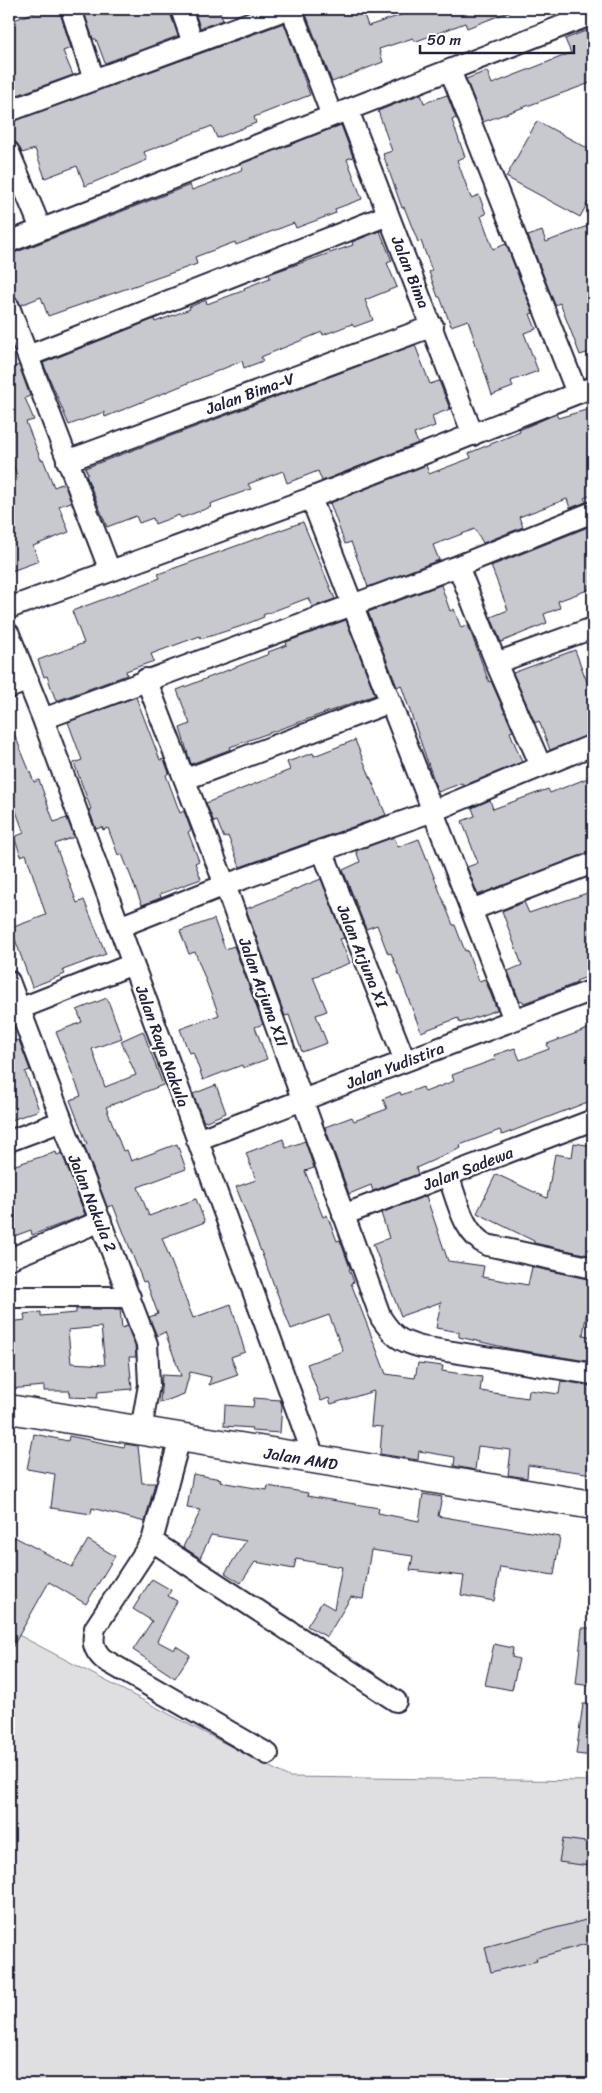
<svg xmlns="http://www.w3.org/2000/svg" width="602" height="2093" viewBox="0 0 602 2093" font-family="Sriracha,sans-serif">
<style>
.green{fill:#dfdfe2;stroke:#80808e}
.building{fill:#c8c8cf;stroke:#22223b;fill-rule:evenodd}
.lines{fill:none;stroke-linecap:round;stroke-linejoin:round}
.street-casing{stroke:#22223b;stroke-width:24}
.secondary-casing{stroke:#22223b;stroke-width:31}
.street{stroke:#fff;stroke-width:20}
.secondary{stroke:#fff;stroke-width:28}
.labels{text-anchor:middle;stroke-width:4.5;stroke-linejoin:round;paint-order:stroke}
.street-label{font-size:16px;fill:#22223b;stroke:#fff}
</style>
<rect width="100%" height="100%" fill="#fff"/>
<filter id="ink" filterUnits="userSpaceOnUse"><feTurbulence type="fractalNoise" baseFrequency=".02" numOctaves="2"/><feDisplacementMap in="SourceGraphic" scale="10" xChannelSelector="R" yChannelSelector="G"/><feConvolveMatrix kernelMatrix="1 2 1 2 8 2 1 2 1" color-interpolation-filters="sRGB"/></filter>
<g filter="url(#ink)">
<!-- green -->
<path class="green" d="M9 1630 289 1777 593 1781V2084H9Z"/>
<!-- building -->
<path class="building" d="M43 9H59L71 48 63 51 73 75 9 98V22Z
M83 9H169L178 36 105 63 96 39H93Z
M194 9H219L223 20 200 28Z
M304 9H362L368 26 404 14 402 9 514 10 467 28 465 23 414 42 413 38 379 49 383 62 332 82Z
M284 23 310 95 254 117 256 123 217 138 212 126 144 152 147 160 85 186 77 166 45 178 35 149 22 153 17 143 9 140V123Z
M593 28V82L483 122 466 79 487 71 492 84 571 53 565 39Z
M421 94 424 103 447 95 456 118 452 120 465 157 457 160 471 198 479 195 486 214 481 216 493 249 506 244 533 313 530 314 536 329 524 333 538 371 511 381 513 387 492 395 468 320 451 326 440 297H438L429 272 432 271 421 241 418 242 404 207 402 208 383 154 392 151 378 111Z
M537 121 593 151V193L580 217 506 177Z
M341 125 353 157 347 159 362 199 335 209 336 213 296 228 294 223 236 245 235 242 195 257 197 264 48 316 41 297 21 305 16 298 9 295V255L190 185 192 190 224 178 243 169 241 164Z
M590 225 593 234V351L580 355 560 303 555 305 528 236 542 231 546 242Z
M380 231 392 261 387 263 397 287 365 300 373 320 354 327 352 324 323 335 322 332 261 357 263 361 244 368 242 361 105 417 104 412 69 425 43 363 154 319 155 322 190 309 189 307 206 300 207 304 245 290 244 288 270 278 269 274 353 245 352 242Z
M415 345 430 384 439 381 450 409 432 416 435 426 414 434 418 443 322 481 318 471 287 483 283 471 248 484 251 489 210 504 211 507 181 518 179 515 155 524 153 518 139 523 136 516 107 527 86 475 88 474 85 468Z
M9 358 14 367 19 365 30 396 25 398 34 420 26 422 41 460 43 459 54 487 64 483 71 502 59 506 69 532 33 546 39 561 9 572V481L18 478 9 454Z
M593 408V494L584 498 586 502 570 508 567 499 519 517 523 527 483 543 475 529 433 545 439 560 368 587 351 542 345 544 330 503 426 465 429 474 471 458 469 453 520 432 519 430 556 414 558 418Z
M303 522 335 599 312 607 308 598 263 615 264 617 239 627 201 639 200 636 151 654 154 661 126 671 127 675 56 701 47 676 44 677 38 660 84 643 72 611 160 578 158 574Z
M593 525V588L558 601 560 608 544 614 547 623 501 642 491 617 508 610 491 566Z
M441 585 450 611 454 609 461 628 468 625 489 682 491 681 513 731 510 732 522 762 463 786 462 783 438 792 401 685 397 687 368 612Z
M346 620 375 695 230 747 231 749 191 764 180 728 190 724 177 690 269 654 268 652 287 645 286 642Z
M575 650 593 698V733L550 750 539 721 535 723 513 673Z
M136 697 160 760 164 759 169 773 166 775 180 813 184 811 191 830 188 832 199 861 195 863 201 879 160 894 161 898 142 905 122 854 118 855 108 828 103 830 102 827 96 829 89 810 91 809 74 763 82 760 68 722Z
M9 721 34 782 39 780 54 822 67 818 74 837 55 844 77 903 84 900 106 954 63 970 65 974 32 987 11 928 46 915 26 854 21 856 14 837 24 833 9 792Z
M355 740 386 815 240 867 228 836 224 838 217 821 214 822 206 803 290 770 287 762 313 753 314 756Z
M593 776V851L478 895 467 867 478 863 462 821 475 816 472 808 490 800 493 809 548 789 550 793Z
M394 837 398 847 419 839 453 925H455L465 951 467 950 479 981 485 979 497 1010 460 1023 458 1018 421 1032 391 953 388 954 377 925 366 929 343 870 360 862 356 851Z
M321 879 344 938 340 939 350 963 313 977 327 1011 316 1015 327 1043 302 1052 289 1015 285 1016 246 909Z
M593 891V975L576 981 577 983 524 1003 523 1001 520 1002 508 971 522 965 502 911 524 902 529 913Z
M214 919 225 949 234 946 263 1024 255 1027 267 1059 243 1068 242 1065 203 1080 193 1052 189 1053 180 1029 219 1015 195 952 189 954 180 931Z
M107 998 122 1038 92 1049 105 1087 136 1075 121 1041 143 1031 163 1085 106 1107 123 1151 127 1150 131 1161 177 1144 186 1169 138 1187 149 1216 196 1199 205 1222 162 1238 193 1318 231 1304 245 1352 231 1357 238 1375 209 1385 211 1377 190 1372 184 1394 160 1403 162 1375 181 1376 165 1332 157 1336 149 1317 158 1314 146 1281 143 1282 113 1205 107 1207 84 1145 87 1144 70 1100 81 1096 56 1032 82 1022 77 1010Z
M593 1027V1100L502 1135 500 1130 460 1145 461 1148 416 1168 418 1174 373 1191 371 1185 349 1194 325 1127 352 1117 354 1121 387 1109 383 1099 400 1092 401 1095 423 1087 425 1092 454 1081 452 1075 496 1059 494 1055 515 1048 520 1060 549 1049 547 1044Z
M9 1034 13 1041 19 1040 30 1070 25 1072 39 1110 9 1121Z
M216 1085 226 1113 204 1122 193 1094Z
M283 1139 286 1148 305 1141 314 1168 305 1171 323 1217 327 1215 337 1241 340 1240 350 1268 349 1269 354 1282 351 1283 386 1374 415 1378 418 1363 443 1366 442 1371 482 1377 480 1391 528 1398 529 1390 559 1394 561 1381 593 1386V1474L528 1465 527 1478 508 1475 511 1450 478 1446 475 1470 454 1466 455 1457 419 1451 418 1460 380 1454 382 1427 371 1426 374 1391 331 1404 329 1398 321 1401 307 1364 343 1351 329 1315 291 1329 236 1187 256 1180 246 1153Z
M574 1143 593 1146V1196L588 1230 593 1231V1256L534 1243V1241L477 1213 496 1174 547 1198 555 1154 572 1157Z
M56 1152 57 1155 62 1153 85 1215 32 1235 31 1230 9 1238V1167Z
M426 1196 448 1261 484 1266 482 1277 528 1285 532 1267 592 1280 583 1335 593 1337V1362L512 1349 459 1337V1332L436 1328 441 1302 401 1316 373 1244 389 1238 381 1213Z
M76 1309H120L122 1328 127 1326 135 1346 136 1357H129L132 1389 98 1392 97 1398 69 1397 70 1391H44V1386L9 1389V1322L25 1320 24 1314 41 1312V1316L76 1313ZM101 1327 105 1365 71 1363 68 1330Z
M254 1398 280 1400 282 1405 280 1433 251 1431 252 1428 224 1426 225 1405 253 1407Z
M34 1434 68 1441 69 1436 124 1447 125 1444 138 1446 142 1483H155L145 1522 92 1508 91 1514 51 1508 55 1474 27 1469Z
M193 1474 221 1479 220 1482 267 1490 268 1486 308 1493 307 1496 379 1508 378 1513 419 1521 423 1494 442 1497 438 1516 560 1537 554 1575 500 1567 494 1601 461 1595 464 1576 410 1570 413 1556 371 1550 363 1599 351 1597 327 1637 307 1626 322 1602 334 1609 342 1567 296 1559 294 1569 255 1562 241 1583 225 1573 246 1541 211 1535 200 1558 183 1547 201 1510 187 1508Z
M9 1534 72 1567 88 1540 115 1556 86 1604 49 1582 9 1653Z
M152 1579 171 1590 168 1596 177 1601 157 1641 174 1650 176 1646 190 1655 175 1678 133 1650 152 1621 133 1609Z
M582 1628H593V1686L576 1684Z
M494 1644 513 1648 512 1657 519 1659 512 1690 485 1685Z
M583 1704H593V1756L576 1754Z
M563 1839 593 1843 590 1866 559 1862Z
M593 1918V1942L536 1958 537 1961 491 1972 485 1947Z"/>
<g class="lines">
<!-- street casing -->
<g class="street-casing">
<path id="street" d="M71 9 94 80
M181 9 193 43
M291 9 332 116
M450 70 577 393
M348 110 473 435
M9 111 287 9
M9 152 41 229
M9 242 593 14
M9 307 110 571
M28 356 388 215
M67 461 433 326
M311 498 514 1020
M458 566 496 663 541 766
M9 608 311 498 593 387
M9 634 43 719 315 1460
M496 663 593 628
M146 679 225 885 381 1318C394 1337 399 1341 421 1347L593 1374
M9 688 28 680
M43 719 458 566 593 512
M186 779 391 702
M322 850 405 1061
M471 910 593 863
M119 927 225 885 433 811 593 745
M9 981 147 1344 149 1385 141 1430
M9 1013 133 964
M197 1140 593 990
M9 1141 60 1122
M448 1175C457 1199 463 1234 487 1245L593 1268
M343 1215 593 1120
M9 1259 101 1221
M9 1297H130
M180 1438 152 1541 95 1628C92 1642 93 1649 103 1659L268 1754
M152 1541 396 1701"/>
</g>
<!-- secondary casing -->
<g class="secondary-casing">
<path id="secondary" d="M9 1409 593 1505"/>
</g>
<!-- street -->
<use href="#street" class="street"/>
<!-- secondary -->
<use href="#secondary" class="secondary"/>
</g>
</g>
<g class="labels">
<!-- street labels -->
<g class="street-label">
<text transform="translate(411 272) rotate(68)" y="6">Jalan Bima</text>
<text transform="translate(250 393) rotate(-20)" y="6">Jalan Bima-V</text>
<text transform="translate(363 956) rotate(68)" y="6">Jalan Arjuna XI</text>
<text transform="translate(264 992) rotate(70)" y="6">Jalan Arjuna XII</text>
<text transform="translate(163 1046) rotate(70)" y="6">Jalan Raya Nakula</text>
<text transform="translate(395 1065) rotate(-21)" y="6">Jalan Yudistira</text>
<text transform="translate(468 1168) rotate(-21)" y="6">Jalan Sadewa</text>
<text transform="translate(93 1203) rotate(68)" y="6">Jalan Nakula 2</text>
<text transform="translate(301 1458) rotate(9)" y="6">Jalan AMD</text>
</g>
</g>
<!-- margin -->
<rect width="602" height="2093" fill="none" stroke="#fff" stroke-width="30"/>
<rect x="15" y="15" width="572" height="2063" fill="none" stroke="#22223b" stroke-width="2" filter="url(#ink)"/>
<!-- scale -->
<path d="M420 45v8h154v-8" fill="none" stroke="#22223b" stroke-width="2.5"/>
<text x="427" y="45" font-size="15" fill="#22223b" stroke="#ffffff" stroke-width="4" paint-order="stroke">50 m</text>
</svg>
